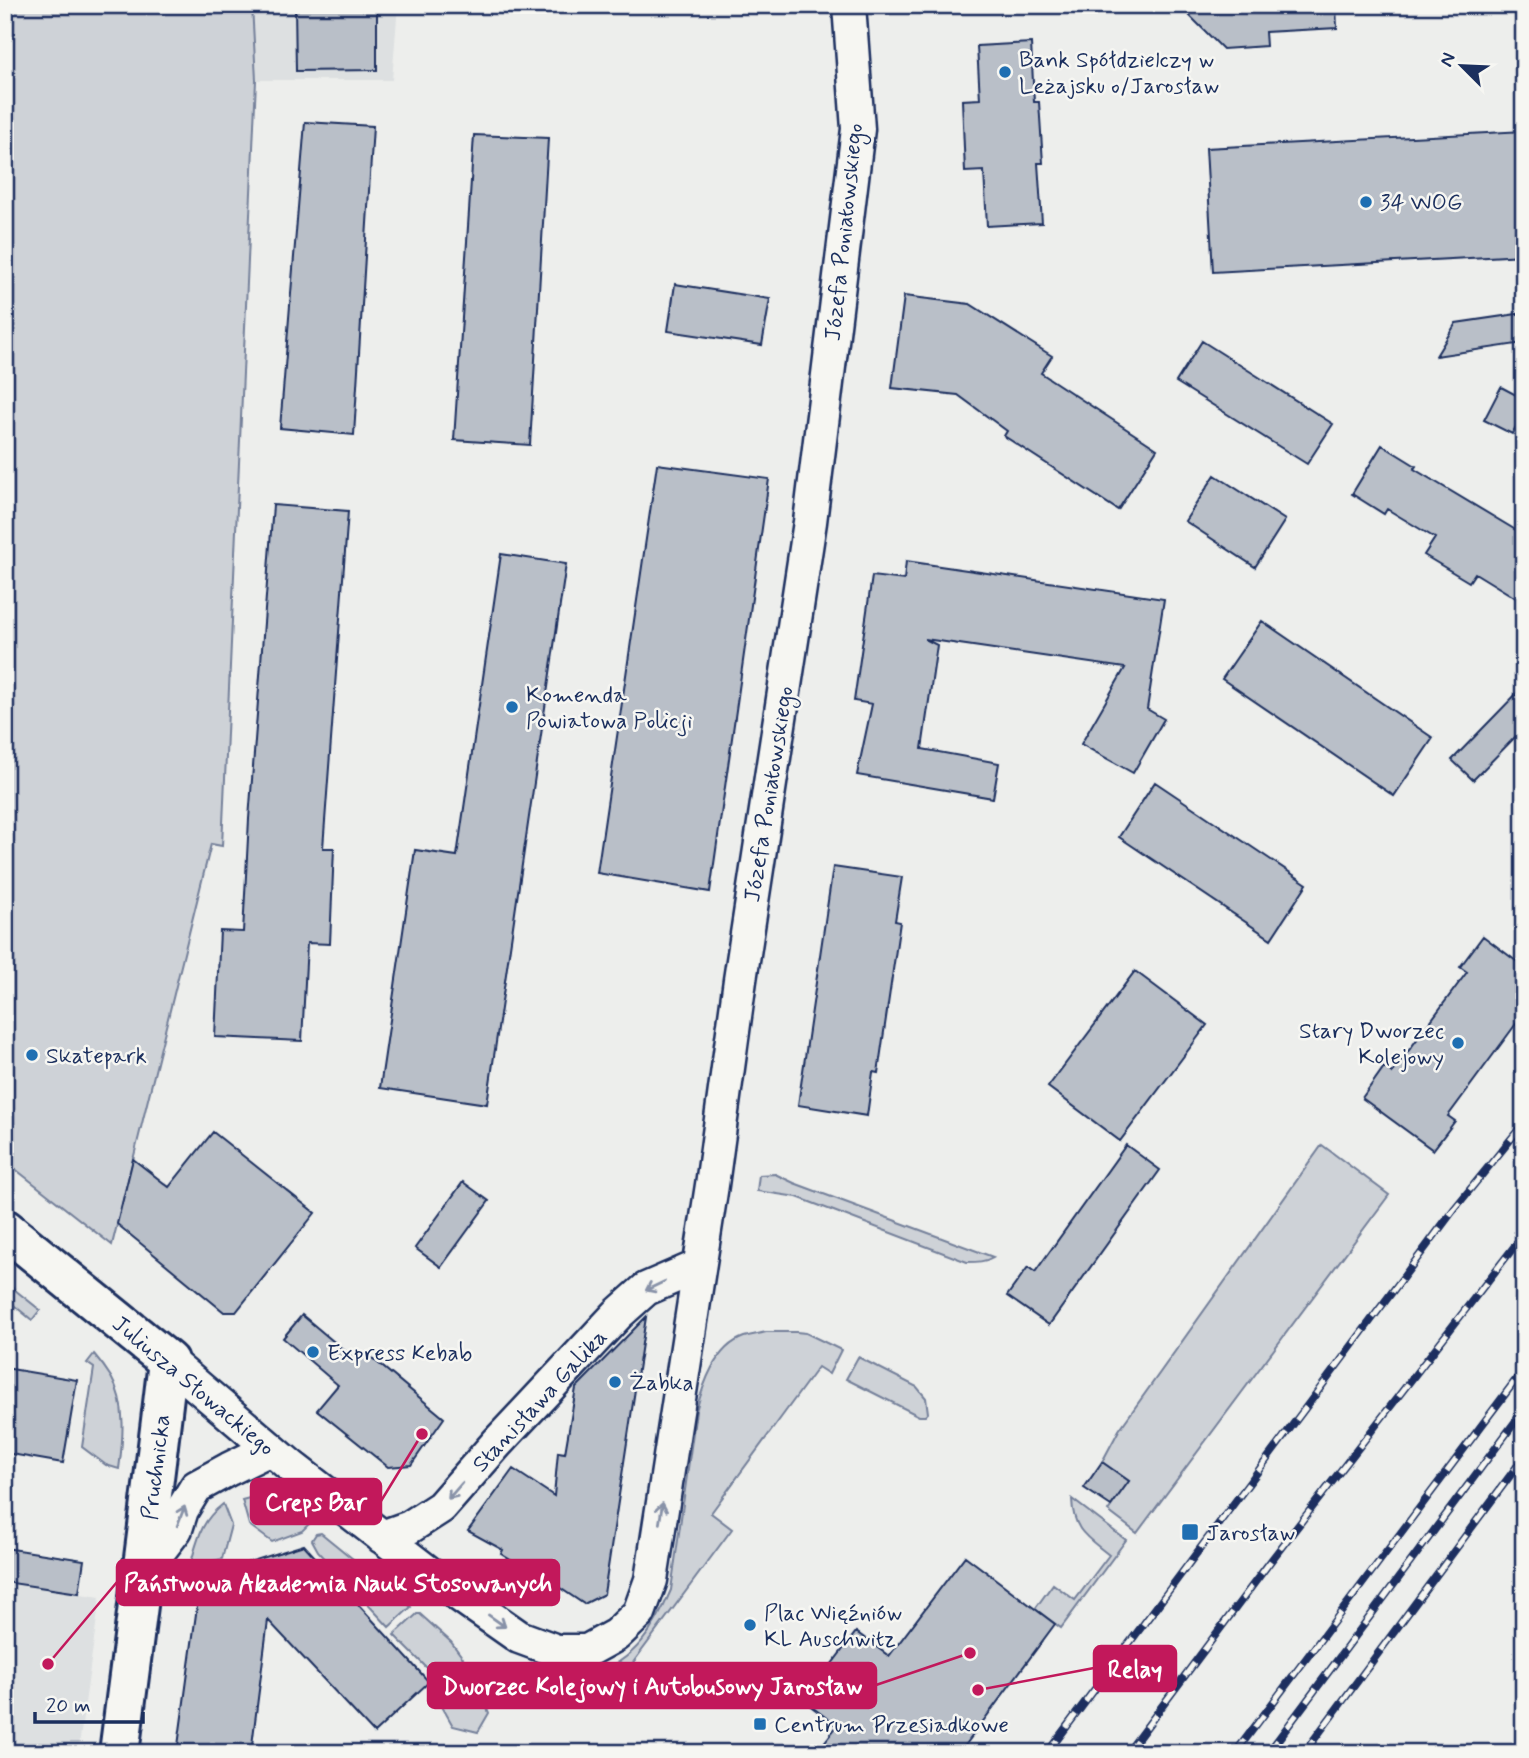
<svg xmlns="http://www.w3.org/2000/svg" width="1529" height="1758" viewBox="0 0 1529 1758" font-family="Mynerve,sans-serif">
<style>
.built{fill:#dde0e1}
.green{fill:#ced2d7;stroke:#74809a;stroke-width:2}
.building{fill:#b9bfc8;stroke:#1b2f5e;stroke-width:2}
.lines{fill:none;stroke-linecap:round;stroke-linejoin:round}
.street-casing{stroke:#1b2f5e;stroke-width:37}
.secondary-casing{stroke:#1b2f5e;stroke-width:44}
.street{stroke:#f6f6f2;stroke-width:32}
.secondary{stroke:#f6f6f2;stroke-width:38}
.rail-casing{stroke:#1b2f5e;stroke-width:8}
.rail{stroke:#f6f6f2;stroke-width:5;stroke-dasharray:16;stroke-linecap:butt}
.oneway{stroke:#8892a8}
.poi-dot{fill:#1f6fb2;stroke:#f6f6f2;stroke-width:2.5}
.labels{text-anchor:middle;stroke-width:5;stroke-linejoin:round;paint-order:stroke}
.poi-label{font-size:23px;fill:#1b2f5e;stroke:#f6f6f2;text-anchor:start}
.street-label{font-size:23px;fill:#1b2f5e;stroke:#f6f6f2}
.leader{fill:none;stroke:#c2185b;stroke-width:2.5}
.callout-dot{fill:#c2185b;stroke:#f6f6f2;stroke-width:2.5}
.callout{fill:#c2185b;stroke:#c2185b;stroke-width:2.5}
.callout-label{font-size:24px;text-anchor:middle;font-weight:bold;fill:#fff}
</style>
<rect width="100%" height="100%" fill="#edeeec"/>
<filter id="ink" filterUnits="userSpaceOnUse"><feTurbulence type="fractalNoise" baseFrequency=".0143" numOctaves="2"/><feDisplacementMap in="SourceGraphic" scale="14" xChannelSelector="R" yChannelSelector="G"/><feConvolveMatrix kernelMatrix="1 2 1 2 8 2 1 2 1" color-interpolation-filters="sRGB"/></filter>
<g filter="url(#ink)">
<!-- built -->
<path class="built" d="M252 5H398L392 80H256Z
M5 1582 100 1597 78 1753H5Z"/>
<!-- green -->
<path class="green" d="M5 5H252L256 80 222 846 211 844 112 1245 5 1161Z
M1322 1145 1389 1195 1137 1533 1108 1511 1129 1481 1102 1462 1119 1430Z
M775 1174 794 1183 993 1257C985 1262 977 1262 967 1262L797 1197 757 1191 759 1175Z
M5 1282 40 1310 32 1320 5 1298Z
M766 1332H796L806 1333 841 1350 829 1374 818 1367 711 1513 732 1529 600 1707 560 1679C571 1678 582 1677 593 1674 635 1661 655 1628 671 1590L696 1411C703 1385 715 1347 744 1337 751 1335 759 1334 766 1332Z
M94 1354C100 1361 106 1369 111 1377 127 1404 123 1440 119 1469L106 1465 82 1447 94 1368 87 1363Z
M858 1357 917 1387 926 1398 928 1413 925 1416H919L846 1379Z
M253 1497C275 1498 291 1513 309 1524L302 1531 272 1542 249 1525 242 1500Z
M1072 1499 1126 1540 1061 1628 1035 1609 1053 1584 1075 1600 1109 1555C1087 1537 1073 1531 1072 1499Z
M223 1504 231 1525 222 1559 190 1566C198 1539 200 1522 223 1504Z
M321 1533 406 1602 411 1607 389 1627 318 1551 312 1540 316 1534Z
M417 1614H420L451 1642 471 1669 489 1713 478 1732 453 1726 431 1687 437 1678 394 1635Z"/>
<!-- building -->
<path class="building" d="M295 5H377V70L296 71Z
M1179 5H1336L1337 28 1265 32 1266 46 1223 49Z
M1031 43 1034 102H1039L1043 163H1038L1042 223 987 226 984 171 965 172 962 100 980 99 977 46Z
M305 122 373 126 354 435 280 428Z
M1524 131V255L1213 272 1206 148Z
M474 135 548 138 530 445 454 440Z
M675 284 770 299 762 345 668 331Z
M904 296 970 304 1052 356 1041 373 1157 449 1118 510 1004 436 1007 431 958 395 892 388Z
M1524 313V343L1436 356 1456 323Z
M1202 341 1333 424 1307 464 1176 382Z
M1501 387 1524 399V412L1512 434 1484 420Z
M1382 445 1416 466 1414 469 1524 535V603L1475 573 1469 582 1424 555 1435 538 1387 509 1384 514 1352 494Z
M657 464 769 479 710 892 597 873Z
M1215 475 1285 520 1255 567 1185 521Z
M273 505 348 511 323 848H334L330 944 307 943 302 1041 215 1037 220 931 243 932 249 819Z
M501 554 566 564 487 1104 380 1088 415 850 457 856Z
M906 561 1164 599 1147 709 1164 719 1133 773 1081 744 1125 668 925 639 937 645 922 749 999 763 993 798 857 775 872 704 854 701 872 576 904 580Z
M1262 621 1433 738 1394 796 1222 679Z
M1524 686V728L1473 780 1452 760Z
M1155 782 1307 884 1271 939 1119 837Z
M833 867 902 877 895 921 900 922 878 1073 873 1072 867 1116 798 1105Z
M1483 936 1524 967V1013L1448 1116 1455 1121 1433 1150 1362 1098 1384 1067 1392 1073 1467 972 1460 967Z
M1135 971 1207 1025 1120 1141 1048 1087Z
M213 1132 315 1213 236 1312H224L117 1224 133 1159 169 1187Z
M1126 1145 1160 1170 1049 1325 1007 1296 1028 1267 1035 1272Z
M463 1182 489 1201 441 1267 415 1248Z
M302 1315 358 1362 366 1353 444 1418 411 1465 388 1467 317 1410 338 1385 283 1338Z
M646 1317 604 1594 584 1604 557 1586 555 1588 501 1554 503 1550 468 1531 513 1469 554 1496 558 1452 565 1453 576 1388Z
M5 1368 77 1380 63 1463 5 1453Z
M1102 1462 1129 1481 1111 1506 1084 1488Z
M304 1545 429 1682 374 1733 268 1620 251 1753H177L201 1577Z
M5 1548 84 1560 79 1593 5 1582Z
M965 1556 1055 1624 967 1743 959 1753H816L837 1726 804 1701 856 1632 889 1656Z"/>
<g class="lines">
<!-- street casing -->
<g class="street-casing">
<path id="street" d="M168 1361 292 1467 442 1583 519 1637 557 1651H587L616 1635 639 1613 651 1580 662 1509 712 1185 740 980 810 522 858 129 849 5
M382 1537 410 1527 441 1507 497 1443 618 1314 646 1289 699 1266
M143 1572 176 1529 182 1510 196 1487 229 1469 270 1449"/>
</g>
<!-- secondary casing -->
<g class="secondary-casing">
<path id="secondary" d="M5 1229 168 1361C153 1492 136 1622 119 1753"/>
</g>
<!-- street -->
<use href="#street" class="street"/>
<!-- secondary -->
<use href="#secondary" class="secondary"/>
<!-- rail casing -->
<g class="rail-casing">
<path id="rail" d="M1047 1753 1455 1208 1524 1123
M1127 1753 1273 1558 1524 1234
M1235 1753 1524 1369
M1268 1753 1524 1410
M1304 1753 1524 1457"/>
</g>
<!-- rail -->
<use href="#rail" class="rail"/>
</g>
<!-- one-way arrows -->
<defs><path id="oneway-shaft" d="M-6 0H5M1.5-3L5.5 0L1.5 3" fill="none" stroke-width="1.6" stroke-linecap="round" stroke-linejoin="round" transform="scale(1.75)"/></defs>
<g class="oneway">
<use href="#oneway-shaft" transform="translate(655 1286) rotate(154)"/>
<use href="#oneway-shaft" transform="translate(455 1491) rotate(131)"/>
<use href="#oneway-shaft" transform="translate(661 1513) rotate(-81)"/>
<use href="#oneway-shaft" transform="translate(181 1516) rotate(-69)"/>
<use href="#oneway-shaft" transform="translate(497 1621) rotate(35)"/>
</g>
</g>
<!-- markers -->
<g class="poi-dot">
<circle cx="1005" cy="72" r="7"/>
<circle cx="1366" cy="202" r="7"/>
<circle cx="512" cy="707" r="7"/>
<circle cx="1458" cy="1043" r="7"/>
<circle cx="32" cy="1055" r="7"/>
<circle cx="313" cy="1352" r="7"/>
<circle cx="615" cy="1382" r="7"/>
<rect x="1181" y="1523" width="18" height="18" rx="3.5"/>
<circle cx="750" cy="1625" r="7"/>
<rect x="753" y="1717" width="14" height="14" rx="3.5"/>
</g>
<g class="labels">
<!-- poi labels -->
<g class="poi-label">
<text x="1019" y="67">Bank Spółdzielczy w<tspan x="1019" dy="26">Leżajsku o/Jarosław</tspan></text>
<text x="1380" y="210">34 WOG</text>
<text x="526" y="702">Komenda<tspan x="526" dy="26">Powiatowa Policji</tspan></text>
<text x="1444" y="1038" text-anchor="end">Stary Dworzec<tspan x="1444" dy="26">Kolejowy</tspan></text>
<text x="46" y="1063">Skatepark</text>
<text x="327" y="1360">Express Kebab</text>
<text x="629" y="1390">Żabka</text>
<text x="1206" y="1540">Jarosław</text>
<text x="764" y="1620">Plac Więźniów<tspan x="764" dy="26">KL Auschwitz</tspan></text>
<text x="774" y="1732">Centrum Przesiadkowe</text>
</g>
<!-- street labels -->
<g class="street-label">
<text transform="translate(843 232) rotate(-84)" y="8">Józefa Poniatowskiego</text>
<text transform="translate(768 794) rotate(-81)" y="8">Józefa Poniatowskiego</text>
<text transform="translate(194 1385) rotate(40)" y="8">Juliusza Słowackiego</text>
<text transform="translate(539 1400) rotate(-47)" y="8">Stanisława Galika</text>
<text transform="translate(155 1467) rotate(-83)" y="8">Pruchnicka</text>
</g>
</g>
<!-- callouts -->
<path class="leader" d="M422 1434L381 1501M48 1664L117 1582M978 1690L1094 1668M970 1653L876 1685"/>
<g class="callout-dot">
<circle cx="422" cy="1434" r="7"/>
<circle cx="48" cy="1664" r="7"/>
<circle cx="978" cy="1690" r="7"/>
<circle cx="970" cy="1653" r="7"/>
</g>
<g class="callout">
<rect x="251" y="1479" width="130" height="45" rx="7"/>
<rect x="117" y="1560" width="442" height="45" rx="7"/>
<rect x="1094" y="1646" width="82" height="45" rx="7"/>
<rect x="428" y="1663" width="448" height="45" rx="7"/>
</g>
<g class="callout-label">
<text x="316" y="1510">Creps Bar</text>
<text x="338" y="1591">Państwowa Akademia Nauk Stosowanych</text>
<text x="1135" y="1677">Relay</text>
<text x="652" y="1694">Dworzec Kolejowy i Autobusowy Jarosław</text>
</g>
<!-- margin -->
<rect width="1529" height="1758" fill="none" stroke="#f6f6f2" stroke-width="28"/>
<rect x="14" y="14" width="1501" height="1730" fill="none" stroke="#1b2f5e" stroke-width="2.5" filter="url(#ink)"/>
<!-- north arrow -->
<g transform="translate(1462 66) rotate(294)" stroke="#f6f6f2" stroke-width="5" paint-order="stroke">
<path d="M0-5L12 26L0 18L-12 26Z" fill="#1b2f5e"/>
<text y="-10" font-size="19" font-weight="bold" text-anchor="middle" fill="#1b2f5e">N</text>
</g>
<!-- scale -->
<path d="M35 1712v10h108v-10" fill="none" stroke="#1b2f5e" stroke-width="3.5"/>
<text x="46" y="1712" font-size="21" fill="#1b2f5e" stroke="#f6f6f2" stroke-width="5" paint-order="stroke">20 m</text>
</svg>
